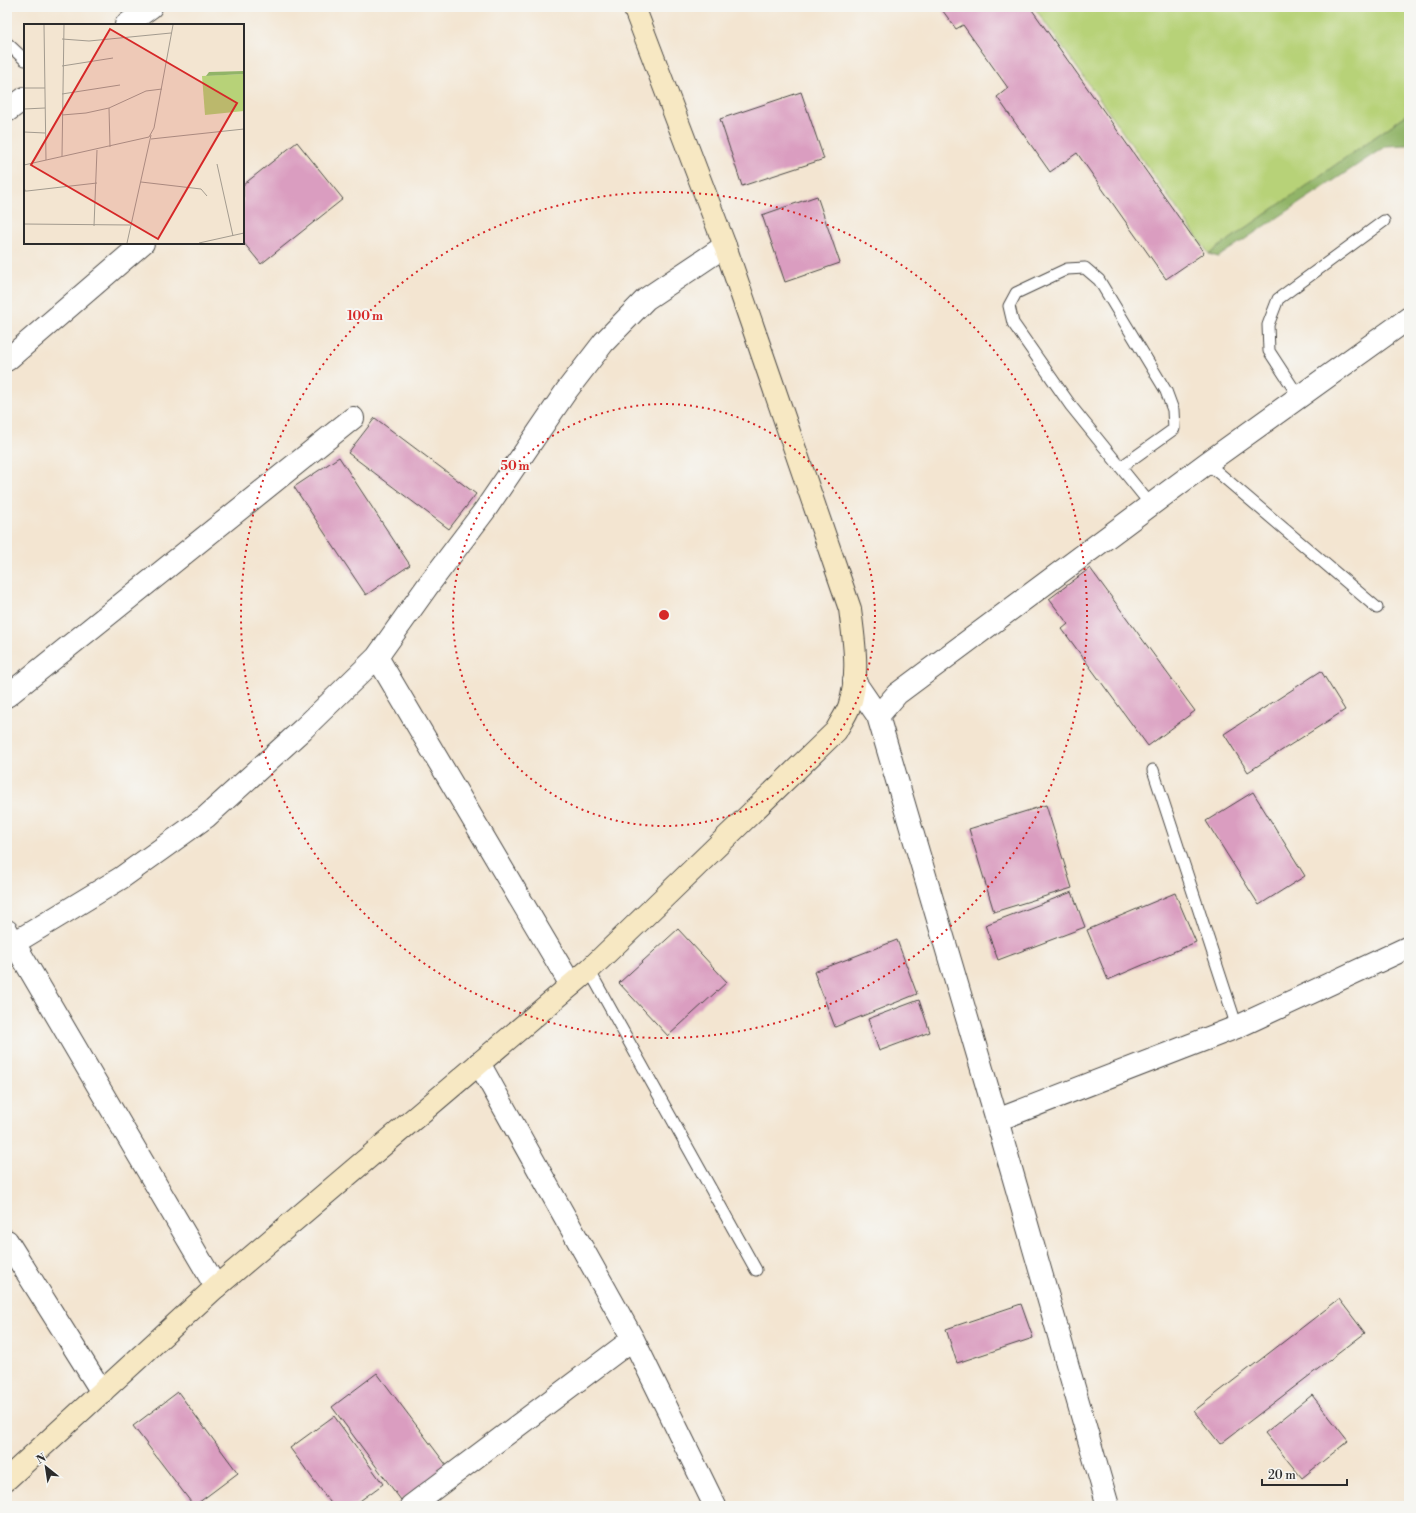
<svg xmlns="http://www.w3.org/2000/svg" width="1416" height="1513" viewBox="0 0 1416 1513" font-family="'Libre Bodoni',serif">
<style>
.green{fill:#b7d278;stroke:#717e52}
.forest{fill:#91b468;stroke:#5e704a}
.building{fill:#da9dc0}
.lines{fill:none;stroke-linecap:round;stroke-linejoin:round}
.lane-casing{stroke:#494744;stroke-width:13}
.street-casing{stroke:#494744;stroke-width:24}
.secondary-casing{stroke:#494744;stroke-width:24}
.lane{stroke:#fff;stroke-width:11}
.street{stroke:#fff;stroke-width:22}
.secondary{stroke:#f7e8c3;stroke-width:22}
.ring{fill:none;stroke:#d62828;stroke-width:2;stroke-dasharray:2 4}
.inset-road{fill:none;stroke:#a39b8f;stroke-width:1}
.view{fill:#d62828;fill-opacity:0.15;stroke:#d62828;stroke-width:2}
.inset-edge{fill:none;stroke:#2b2b2b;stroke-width:2}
.centre{fill:#d62828;stroke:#f6f6f2;stroke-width:2}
.ring-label{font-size:12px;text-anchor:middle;font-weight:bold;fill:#d62828;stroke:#f6f6f2;stroke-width:4;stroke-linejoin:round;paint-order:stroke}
</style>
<rect width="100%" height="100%" fill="#f6f6f2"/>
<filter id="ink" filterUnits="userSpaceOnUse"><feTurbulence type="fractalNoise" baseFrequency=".025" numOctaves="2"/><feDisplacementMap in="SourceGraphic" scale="8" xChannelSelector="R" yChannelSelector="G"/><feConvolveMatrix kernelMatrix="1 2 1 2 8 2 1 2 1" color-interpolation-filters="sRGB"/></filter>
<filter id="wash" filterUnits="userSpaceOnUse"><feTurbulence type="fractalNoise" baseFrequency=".012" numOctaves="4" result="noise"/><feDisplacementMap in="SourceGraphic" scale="16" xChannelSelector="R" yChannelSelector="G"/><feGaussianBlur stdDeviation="0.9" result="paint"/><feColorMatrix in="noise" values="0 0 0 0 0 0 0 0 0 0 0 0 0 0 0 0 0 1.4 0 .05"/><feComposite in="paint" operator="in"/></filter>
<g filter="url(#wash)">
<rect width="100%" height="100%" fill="#f3e5d1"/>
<!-- green -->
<path class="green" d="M1034 7H1409V113L1209 254Z"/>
<!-- forest -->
<path class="forest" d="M1409 113V143L1407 145 1386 146 1218 257 1209 254Z"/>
<g id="blocks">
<!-- building -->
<path class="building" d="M940 7H1030L1204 253 1166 279 1077 153 1050 172 997 97 1008 88 963 25 956 29Z
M801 92 824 159 742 186 720 119Z
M297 142 343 199 261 264 243 242V185Z
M817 196 840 263 785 282 762 215Z
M375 418 476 494 449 529 348 453Z
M339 457 410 565 366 595 294 487Z
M1090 568 1195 711 1148 746 1062 629 1068 624 1049 599Z
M1321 671 1345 710 1248 772 1224 734Z
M1253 792 1305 876 1259 905 1206 821Z
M1046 805 1072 888 994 912 969 829Z
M1072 892 1085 927 998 960 985 925Z
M1175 893 1196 942 1108 980 1087 930Z
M678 929 727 982 668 1036 619 983Z
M897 940 917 994 835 1027 814 972Z
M919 1000 930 1032 879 1051 868 1019Z
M1339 1299 1365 1333 1220 1444 1194 1411Z
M1021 1304 1033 1338 957 1363 946 1329Z
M377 1373 447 1466 401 1500 332 1407Z
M178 1392 238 1473 194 1506 133 1426Z
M1312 1395 1348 1441 1302 1478 1265 1433Z
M334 1416 383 1484 353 1506H333L290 1448Z"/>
</g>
</g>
<g filter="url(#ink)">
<use href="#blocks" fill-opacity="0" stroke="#494744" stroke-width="1"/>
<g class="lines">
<!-- lane casing -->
<g class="lane-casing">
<path id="lane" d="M7 43 25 60
M1299 397 1269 351 1268 325 1278 299 1384 221
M1207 463 1377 608
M1121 467 1174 429 1173 410 1166 391 1099 280 1085 268 1067 269 1016 293 1009 306 1013 323 1071 406 1151 505
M1153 770 1237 1027
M589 970 756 1270"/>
</g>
<!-- street casing -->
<g class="street-casing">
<path id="street" d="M126 25 151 7
M7 111 25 98
M7 360 143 243
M377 657 571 985
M854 681 878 716 997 1120 1108 1506
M7 696 353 418
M878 716 897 694 1207 463 1409 318
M7 931 216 1287
M14 943 121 878 206 817 303 729 377 657 429 584 485 510 567 390 604 342 646 299 725 246
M479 1063 633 1339 715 1506
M997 1120 1237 1027 1409 947
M7 1241 102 1392
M411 1506 633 1339"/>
</g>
<!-- secondary casing -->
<g class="secondary-casing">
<path id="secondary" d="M7 1479 216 1287 589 970 836 731C840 723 846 715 849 707 860 676 854 641 850 609L725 246 634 7"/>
</g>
<!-- lane -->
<use href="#lane" class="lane"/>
<!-- street -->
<use href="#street" class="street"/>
<!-- secondary -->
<use href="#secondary" class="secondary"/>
</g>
</g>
<!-- distance rings -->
<g class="ring">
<circle cx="664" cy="615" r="211"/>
<circle cx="664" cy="615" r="423"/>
</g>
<!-- overview -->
<g transform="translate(24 24)">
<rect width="220" height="220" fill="#f3e5d1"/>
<path d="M220 50V87L181 91 178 52Z" fill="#b7d278"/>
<path d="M220 47V50L182 52 185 48Z" fill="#91b468"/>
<path class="inset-road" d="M20 1 22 136M38 15 65 17 147 9M38 42 89 34M0 64H21M38 70 96 61M85 84 86 123M0 85 21 84M38 91 62 89 85 84 122 67 138 65M0 108 21 109M127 115 220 105M38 132 40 1M193 140 209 212M0 141 125 113 130 104 149 1M117 158 177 165 183 172M0 162 1 167H3L73 159M0 200 106 201M70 202 73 126M103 219 127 111M175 219 220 209"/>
<path class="view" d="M86 5 213 79 134 215 7 141Z"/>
<rect width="220" height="220" class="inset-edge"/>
</g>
<circle cx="664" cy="615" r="6" class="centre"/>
<g class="ring-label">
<text x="365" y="320">100 m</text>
<text x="515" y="470">50 m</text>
</g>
<!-- margin -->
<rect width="1416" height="1513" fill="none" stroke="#f6f6f2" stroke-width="24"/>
<!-- north arrow -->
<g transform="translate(46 1467) rotate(330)" stroke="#f6f6f2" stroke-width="3" paint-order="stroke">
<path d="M0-3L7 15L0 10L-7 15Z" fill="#2b2b2b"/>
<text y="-6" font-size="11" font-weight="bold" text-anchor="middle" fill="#2b2b2b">N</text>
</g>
<!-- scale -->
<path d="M1262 1479v6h85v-6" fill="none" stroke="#2b2b2b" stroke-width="2"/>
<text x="1268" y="1479" font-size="12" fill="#2b2b2b" stroke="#f6f6f2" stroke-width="3" paint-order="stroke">20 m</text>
</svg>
